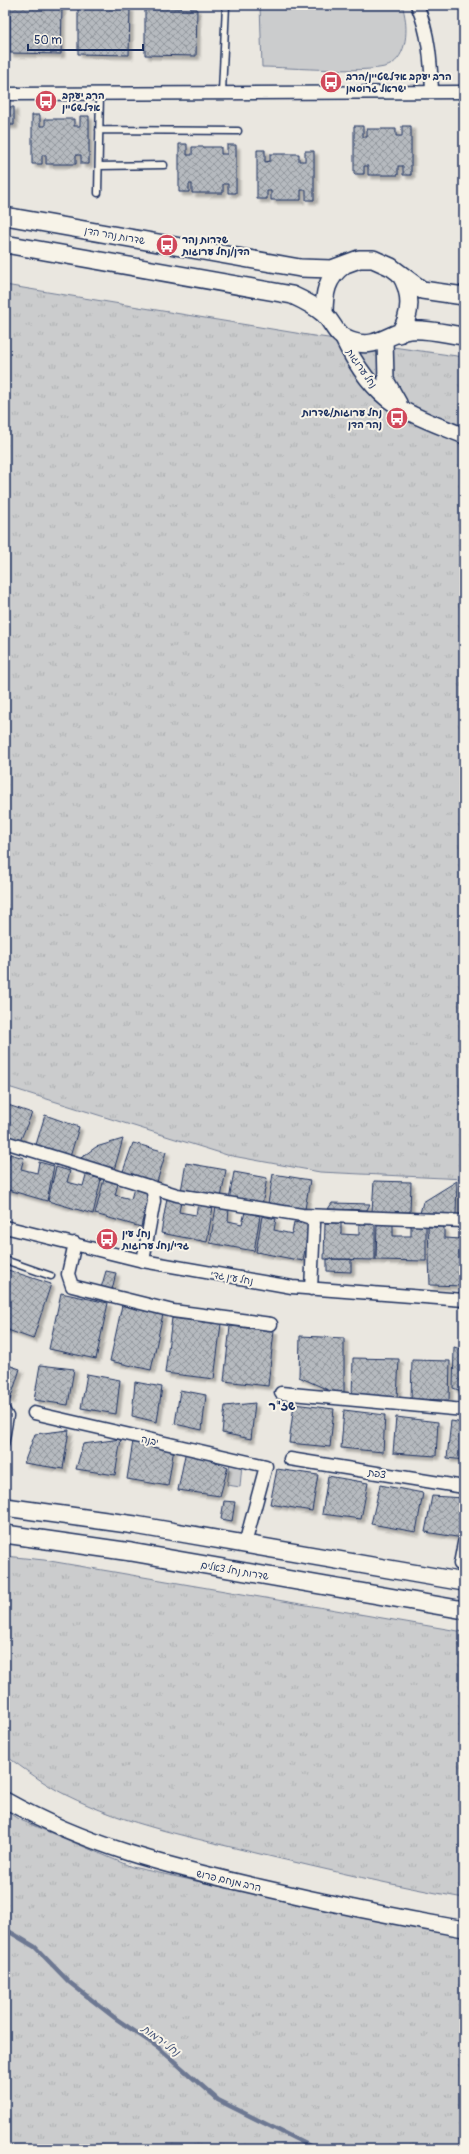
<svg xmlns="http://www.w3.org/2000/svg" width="469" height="2154" viewBox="0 0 469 2154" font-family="Pangolin,'Playpen Sans Hebrew',sans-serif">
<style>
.grass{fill:url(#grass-tufts);stroke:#737e96}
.park{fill:#cbcccd;stroke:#737e96}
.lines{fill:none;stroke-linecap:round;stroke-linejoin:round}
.stream{stroke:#6d7892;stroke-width:4.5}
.building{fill:url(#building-cross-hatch);stroke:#1b2f5e;filter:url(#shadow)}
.service-casing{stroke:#1b2f5e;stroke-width:9}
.minor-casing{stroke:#1b2f5e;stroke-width:15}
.tertiary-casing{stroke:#1b2f5e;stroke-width:18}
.secondary-casing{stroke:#1b2f5e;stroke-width:20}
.service{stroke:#f7f3e8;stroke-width:6}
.minor{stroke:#f7f3e8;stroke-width:12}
.tertiary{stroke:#f7f3e8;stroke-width:15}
.secondary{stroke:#f7f3e8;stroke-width:17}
.labels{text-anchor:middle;stroke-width:4;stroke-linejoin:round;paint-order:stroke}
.poi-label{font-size:10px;font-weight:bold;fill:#1b2f5e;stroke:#f7f3e8;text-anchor:start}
.street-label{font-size:10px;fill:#1b2f5e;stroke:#f7f3e8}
.water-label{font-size:11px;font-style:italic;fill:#445378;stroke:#f7f3e8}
.quarter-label{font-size:12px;font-weight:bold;fill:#1b2f5e;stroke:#f7f3e8}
</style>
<defs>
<pattern id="grass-tufts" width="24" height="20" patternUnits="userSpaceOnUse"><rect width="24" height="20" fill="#cbcccd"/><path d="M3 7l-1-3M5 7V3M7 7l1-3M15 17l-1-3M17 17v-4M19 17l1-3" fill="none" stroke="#aeb0b2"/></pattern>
<pattern id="building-cross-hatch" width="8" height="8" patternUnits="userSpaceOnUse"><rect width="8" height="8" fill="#b6babf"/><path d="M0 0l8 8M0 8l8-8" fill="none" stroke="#93989e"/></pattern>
<filter id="shadow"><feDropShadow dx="3.5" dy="3.5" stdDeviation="1" flood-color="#0004"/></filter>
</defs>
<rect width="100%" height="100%" fill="#eae7e0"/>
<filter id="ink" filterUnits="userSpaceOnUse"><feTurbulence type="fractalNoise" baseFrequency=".025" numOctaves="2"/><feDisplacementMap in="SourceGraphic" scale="8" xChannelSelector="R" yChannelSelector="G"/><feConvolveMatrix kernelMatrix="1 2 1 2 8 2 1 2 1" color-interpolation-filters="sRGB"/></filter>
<g filter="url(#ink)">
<!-- grass -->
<path class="grass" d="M5 285 314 336 464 357V1179L320 1172 227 1155 5 1086Z
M5 1556 44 1560 464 1632V1898C395 1886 328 1870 260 1854 195 1838 126 1825 66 1795 44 1784 24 1769 5 1755Z
M5 1810 18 1819 132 1867 273 1898 464 1934V2149H5Z"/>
<!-- park -->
<path class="park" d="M260 5H402C408 23 409 52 392 64 377 75 285 67 262 67Z
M230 1462 242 1464 240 1487 227 1485Z"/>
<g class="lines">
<!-- stream -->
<path class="stream" d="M5 1929 35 1947 69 1982 115 2018 159 2048 218 2100 316 2149"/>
</g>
<!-- building -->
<path class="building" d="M10 6 62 7 61 54 10 53Z
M78 7 130 8 129 55 78 54Z
M145 7 197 9 196 56 145 55Z
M5 107H14V125H5Z
M32 115H40V126H45V119H74V126H80V116H89V164H81V155H76V164H46V155H42V164H32Z
M354 126H363V137H367V129H396V136H402V126H411V175H403V166H398V175H368V166H364V174H354Z
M179 144H187V155H192V147H221V154H227V145H236V193H228V184H223V193H192V184H189V192H179Z
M257 150H265V162L270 161V154H299V161H305V151H314V200H306V190H301V200H271V191H267V199H257Z
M5 1104 32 1113 20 1141 5 1136Z
M45 1115 79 1127 70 1157 35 1148Z
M123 1139 114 1170 78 1160 96 1147Z
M133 1143 166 1152 157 1182 122 1174Z
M10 1154 24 1158 21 1169 37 1173 39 1162 54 1166 47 1201 5 1189V1174Z
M186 1163 226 1170 221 1198 181 1191Z
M56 1167 70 1171 67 1182 83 1186 86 1175 101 1179 93 1214 48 1201Z
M234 1172 267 1178 262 1205 229 1200Z
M273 1174 310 1180 305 1209 268 1203Z
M104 1179 118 1184 115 1195 131 1199 134 1188 149 1192 141 1227 95 1214Z
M374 1181 411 1182 410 1212H372Z
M457 1181 456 1214 420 1213 423 1202Z
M167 1198 181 1201 179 1212 196 1215 198 1203 213 1207 207 1242 161 1233Z
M332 1203 370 1204 367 1210 328 1209Z
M216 1207 229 1209 228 1221 242 1224 245 1212 260 1216 254 1251 210 1243Z
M262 1216 276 1219 274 1230 292 1234 294 1222 309 1225 303 1261 256 1252Z
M325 1223H341V1234L359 1235V1223L375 1224V1260L324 1259Z
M377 1224H393V1236H411V1224L426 1225V1261L376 1260Z
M428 1227H444V1238L462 1239 464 1227V1286L430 1285Z
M327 1259H351V1272L327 1271Z
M5 1269 51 1284 33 1339 5 1329Z
M106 1271 116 1273 112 1290 101 1288Z
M61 1293 108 1303 96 1359 49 1349Z
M122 1305 163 1314 151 1370 110 1361Z
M172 1318 221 1324 214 1379 165 1373Z
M230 1326 274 1331 268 1386 224 1381Z
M300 1336 344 1338V1397L299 1377Z
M454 1347 464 1350V1392L453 1388Z
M353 1358 399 1359 397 1398 352 1397Z
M412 1360 450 1361 449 1400 411 1399Z
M5 1364 20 1369 10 1400 5 1398Z
M40 1365 74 1369 68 1405 34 1400Z
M87 1374 120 1380 116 1414 81 1408Z
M135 1382 162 1387 157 1422 132 1416Z
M180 1390 206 1395 202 1430 175 1424Z
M255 1403 251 1439 222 1433 225 1406Z
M294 1404 334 1409 330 1447 289 1443Z
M344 1410 385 1415 383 1452 341 1448Z
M396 1417 438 1422 436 1456 393 1453Z
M451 1421 464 1423V1460L447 1458Z
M69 1430 63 1469 24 1463 35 1434Z
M121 1439 115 1475 76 1469 83 1444Z
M133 1441 174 1448 168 1486 127 1479Z
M186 1450 228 1467 220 1496 178 1490Z
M277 1469 318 1475 312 1511 270 1504Z
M328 1476 368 1483 361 1519 322 1514Z
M380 1485 423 1493 416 1532 371 1524Z
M432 1496 464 1498 463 1538 425 1532Z
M224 1501 235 1502 232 1521 221 1519Z"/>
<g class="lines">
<!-- service casing -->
<g class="service-casing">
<path id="service" d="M222 92 226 5
M99 130 238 131
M99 166 164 165
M98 193 100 93
M5 1260 51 1276
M5 1407 10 1416 5 1445"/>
</g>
<!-- minor casing -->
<g class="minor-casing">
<path id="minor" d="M417 5C429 33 431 62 432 92
M5 94 464 92
M5 1142 177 1195 302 1215 464 1221
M302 1215 311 1218 314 1224 311 1289
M5 1227 143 1261 292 1287 464 1300
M75 1243 68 1274 72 1286 173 1311 271 1324
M143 1261 154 1201 153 1192 149 1186
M281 1393 464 1410
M34 1413 266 1466 245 1544
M290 1459 464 1487
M460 1564 464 1543"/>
</g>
<!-- tertiary casing -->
<g class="tertiary-casing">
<path id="tertiary" d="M342 337C354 362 371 389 394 404 415 418 441 426 464 436
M385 340 386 380 399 403
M5 1800C87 1846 168 1866 259 1887 327 1903 395 1917 464 1929"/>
</g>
<!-- secondary casing -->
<g class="secondary-casing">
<path id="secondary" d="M5 216 300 268 332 269 359 259H373L391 267 422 290 464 296
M5 244 292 295C303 300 315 306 324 314 336 326 334 336 354 342 376 349 389 333 409 330 427 328 447 334 464 336
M324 314C324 294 326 278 344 265
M399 334C412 315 412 292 400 274
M5 1507 135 1525 464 1582
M5 1534 131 1552 464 1610"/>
</g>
<!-- service -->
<use href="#service" class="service"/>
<!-- minor -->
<use href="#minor" class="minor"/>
<!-- tertiary -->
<use href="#tertiary" class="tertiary"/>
<!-- secondary -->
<use href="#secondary" class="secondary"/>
</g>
</g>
<!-- icons -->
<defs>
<g id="bus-disc" transform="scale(1.15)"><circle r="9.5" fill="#d1495b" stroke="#f7f3e8"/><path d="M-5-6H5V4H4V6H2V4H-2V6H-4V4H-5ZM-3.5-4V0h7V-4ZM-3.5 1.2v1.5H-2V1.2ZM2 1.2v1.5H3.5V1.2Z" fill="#fff"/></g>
</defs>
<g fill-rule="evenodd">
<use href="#bus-disc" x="331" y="82"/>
<use href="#bus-disc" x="46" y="101"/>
<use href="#bus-disc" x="167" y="245"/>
<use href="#bus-disc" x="397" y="418"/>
<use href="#bus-disc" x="107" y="1239"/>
</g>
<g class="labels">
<!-- poi labels -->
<g class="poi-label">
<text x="346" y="80">הרב יעקב אדלשטיין/הרב<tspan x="346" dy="12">ישראל גרוסמן</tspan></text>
<text x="62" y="99">הרב יעקב<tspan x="62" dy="12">אדלשטיין</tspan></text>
<text x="182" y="243">שדרות נהר<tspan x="182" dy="12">הדן/נחל ערוגות</tspan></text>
<text x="382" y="416" text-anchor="end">נחל ערוגות/שדרות<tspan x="382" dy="12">נהר הדן</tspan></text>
<text x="122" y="1237">נחל עין<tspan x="122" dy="12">גדי/נחל ערוגות</tspan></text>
</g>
<!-- street labels -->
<g class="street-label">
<text transform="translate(115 235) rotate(10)" y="4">שדרות נהר הדן</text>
<text transform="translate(362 368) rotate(55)" y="4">נחל ערוגות</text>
<text transform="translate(232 1277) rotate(10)" y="4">נחל עין גדי</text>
<text transform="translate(150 1440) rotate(13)" y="4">יבנה</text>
<text transform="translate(377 1473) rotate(9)" y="4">צפת</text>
<text transform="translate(235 1570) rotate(10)" y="4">שדרות נחל צאלים</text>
<text transform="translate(229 1880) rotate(13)" y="4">הרב מנחם פרוש</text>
</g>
<!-- water labels -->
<g class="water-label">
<text transform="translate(161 2040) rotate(37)" y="4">נחל ירמות</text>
</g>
<!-- quarter labels -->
<g class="quarter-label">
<text x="282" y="1410">שז"ר</text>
</g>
</g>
<!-- margin -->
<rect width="469" height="2154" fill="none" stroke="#f7f3e8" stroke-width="20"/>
<rect x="10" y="10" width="449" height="2134" fill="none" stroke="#1b2f5e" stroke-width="1.5" filter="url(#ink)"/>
<!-- scale -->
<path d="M28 44v6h115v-6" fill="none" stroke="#1b2f5e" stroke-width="2"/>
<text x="34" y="44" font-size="12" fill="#1b2f5e" stroke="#f7f3e8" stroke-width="3" paint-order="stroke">50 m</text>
</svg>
